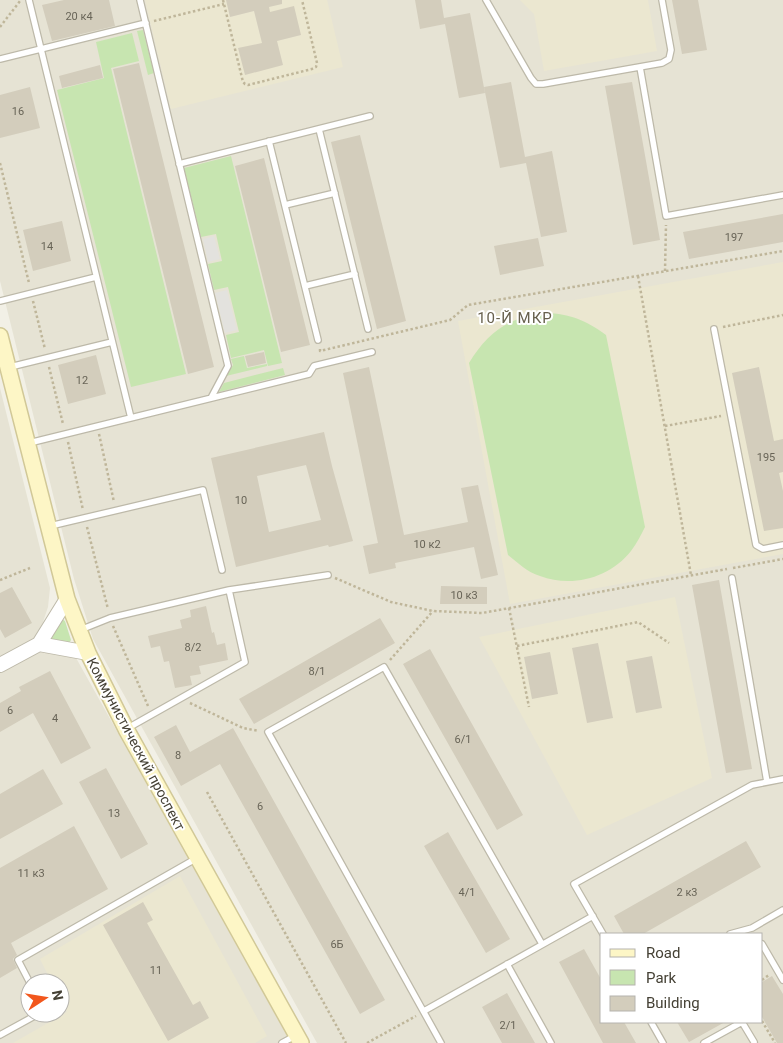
<svg xmlns="http://www.w3.org/2000/svg" width="783" height="1043" viewBox="0 0 783 1043" font-family="Roboto,sans-serif">
<style>
.residential{fill:#e6e3d4;fill-rule:evenodd}
.education{fill:#ebe7d0}
.green{fill:#c7e5b0}
.parking{fill:#e3e2de}
.building{fill:#d3cdbc;fill-rule:evenodd}
.lines{fill:none;stroke-linecap:round;stroke-linejoin:round}
.service-casing{stroke:#bdb9a9;stroke-width:8}
.tertiary-casing{stroke:#bdb9a9;stroke-width:16}
.secondary-casing{stroke:#d1c897;stroke-width:18}
.path{stroke:#bfb69a;stroke-width:2.5;stroke-dasharray:2.5 2.5;stroke-linecap:butt}
.service{stroke:#fff;stroke-width:5.5}
.tertiary{stroke:#fff;stroke-width:14}
.secondary{stroke:#fdf6c6;stroke-width:15}
.labels{text-anchor:middle;stroke-width:4;stroke-linejoin:round;paint-order:stroke}
.number-label{font-size:11px;fill:#686457}
.street-label{font-size:14px;fill:#454135;stroke:#fff}
.neighbourhood-label{font-size:15px;letter-spacing:1px;fill:#67604d;stroke:#fff}
</style>
<rect width="100%" height="100%" fill="#f2f0e6"/>
<!-- residential -->
<path class="residential" d="M0 0H783V1043H317L93 639 74 579 0 281ZM602 934H762V1022H602Z
M0 388 50 588 48 607 42 625 34 642 0 660Z
M51 651 75 656 291 1043H0V671L31 654ZM30 983H60V1013H30Z"/>
<!-- education -->
<path class="education" d="M145 0H327L343 67 171 109Z
M520 0H648L657 51 544 71 534 14Z
M783 262V554L510 604 458 321Z
M675 597 712 778 587 835 479 637Z
M180 876 267 1036 255 1043H13L67 1012 60 998V983H52L40 959Z"/>
<!-- green -->
<path class="green" d="M143 30 154 73 148 75 137 31Z
M132 33 139 61 111 68 186 374 131 387 57 90 104 78 96 42Z
M231 156 282 363 268 366 264 350 231 358 226 335 239 332 228 287 214 290 208 264 222 261 216 234 201 237 184 168Z
M546 313C570 314 586 320 606 335L645 527C641 535 637 543 631 551 610 578 572 588 540 576 527 572 518 563 508 555L469 363C488 332 509 317 546 313Z
M244 356 247 368 267 364V366L226 376 233 365 231 359Z
M283 368 285 375 219 392 224 383Z
M62 619 65 621 71 640 69 643 51 642 48 638Z"/>
<!-- parking -->
<path class="parking" d="M214 236 220 259 208 262 203 239Z
M227 290 237 330 225 333 215 293Z"/>
<!-- building -->
<path class="building" d="M64 0H109L115 26 52 41 42 5Z
M226 0H282V4L269 7 270 12 294 6 301 35 277 41 283 65 245 75 238 48 262 43 254 11 230 17Z
M415 0H441L444 18 470 13 485 93 459 98 445 24 420 29Z
M672 0H698L707 50 682 54Z
M139 63 214 367 188 374 113 69Z
M100 65 103 78 62 88 59 76Z
M511 82 525 157 552 151 567 232 541 237 526 163 500 168 484 87Z
M632 82 660 240 633 245 605 86Z
M30 87 40 128 0 138V95Z
M360 135 406 321 377 329 331 142Z
M264 158 310 345 281 352 235 166Z
M783 214V242L689 259 683 232Z
M62 221 71 261 33 271 23 230Z
M538 238 544 266 500 275 494 246Z
M264 352 266 363 248 367 245 356Z
M96 355 106 394 68 404 58 365Z
M369 367 404 535 468 522 461 488 478 485 498 575 481 579 474 547 395 563 396 568 369 574 363 546 378 543 343 373Z
M759 367 774 441 783 439V472L779 473 783 491V528L764 531 732 373Z
M324 432 332 466 353 541 329 547 328 545 236 567 211 458ZM306 465 321 520 269 532 257 476Z
M719 580 752 769 726 773 692 585Z
M441 586 487 587V604H440Z
M12 587 32 623 5 638 0 629V593Z
M206 606 212 633 214 632 217 645 225 643 228 660 199 666 201 674 190 676 192 685 175 688 169 661 164 662 160 646 151 648 148 636 182 628 180 620 191 617 190 610Z
M380 618 395 643 254 724 239 699Z
M598 643 613 718 587 723 572 648Z
M430 649 523 815 497 830 403 664Z
M550 652 558 694 532 699 524 657Z
M652 656 662 708 636 713 626 661Z
M50 671 91 748 61 764 33 713 0 732V703L21 691 19 687Z
M176 725 190 752 233 728 385 1000 360 1014 220 764 181 786 154 737Z
M106 768 148 844 121 859 79 782Z
M43 769 63 804 0 839V794Z
M74 826 108 889 11 943 17 955 13 959 17 968 0 978V868Z
M448 832 510 939 486 953 424 846Z
M746 841 761 867 643 934H624L614 916Z
M143 902 153 920 147 923 193 1005 200 1001 209 1018 168 1041 103 925Z
M584 949 602 981V1022H624L636 1043H603L559 962Z
M772 976 783 994V1043H777L762 1017V982Z
M507 993 535 1043H502L482 1007Z
M677 1022H725L689 1042Z"/>
<g class="lines">
<!-- service casing -->
<g class="service-casing">
<path id="service" d="M29 0 131 418
M140 0 228 366 211 398
M486 0 531 78 536 84H543L662 63 669 59 671 50 662 0
M0 59 146 23
M640 67 666 216 783 195
M319 129 368 329
M269 141 318 340
M179 164 370 116
M285 205 335 193
M305 286 355 274
M0 301 96 277
M714 329 756 545 763 549 783 545
M10 367 112 342
M29 443 309 374 314 366 372 352
M50 526 203 490 222 570
M732 578 767 782
M80 630 110 618 229 590 328 575
M128 728 245 662 229 590
M603 934 574 884 752 785 783 779
M730 934 752 928 783 910
M762 944 783 980
M507 964 551 1043
M30 983 18 960 197 858
M424 1011 593 916
M651 1022 663 1043
M742 1022 754 1042
M0 1035 40 1013
M282 1043 295 1036
M441 1043 268 732 384 667 542 944
M704 1043 742 1022"/>
</g>
<!-- tertiary casing -->
<g class="tertiary-casing">
<path id="tertiary" d="M39 644 88 653
M0 665 39 644 67 599"/>
</g>
<!-- secondary casing -->
<g class="secondary-casing">
<path id="secondary" d="M0 336 67 599 88 653 126 729 301 1043"/>
</g>
<!-- path -->
<path class="path" d="M223 0 243 82 245 84 248 85 312 69 316 67 317 63 302 0
M154 21 224 4
M0 27 20 1
M0 163 29 283
M665 271 666 225
M638 276 691 575
M33 301 45 349
M723 327 783 315
M320 349V351L450 320 468 305 783 251
M49 367 63 424
M665 426 721 416
M99 434 114 502
M68 442 83 510
M87 527 108 609
M733 568 783 559
M335 578 391 602 433 611 482 613 727 569
M0 580 30 568
M509 608 529 707
M113 626 148 706
M517 646 638 622 669 643
M390 660 433 611
M190 703 243 728 259 731
M207 792 346 1043
M762 980 769 975
M762 1021 775 1043
M367 1043 416 1016"/>
<!-- service -->
<use href="#service" class="service"/>
<!-- tertiary -->
<use href="#tertiary" class="tertiary"/>
<!-- secondary -->
<use href="#secondary" class="secondary"/>
</g>
<g class="labels">
<!-- number labels -->
<g class="number-label">
<text x="79" y="20">20 к4</text>
<text x="18" y="115">16</text>
<text x="734" y="241">197</text>
<text x="47" y="250">14</text>
<text x="82" y="384">12</text>
<text x="766" y="461">195</text>
<text x="241" y="504">10</text>
<text x="427" y="548">10 к2</text>
<text x="464" y="599">10 к3</text>
<text x="193" y="651">8/2</text>
<text x="317" y="675">8/1</text>
<text x="10" y="714">6</text>
<text x="55" y="722">4</text>
<text x="463" y="743">6/1</text>
<text x="178" y="759">8</text>
<text x="260" y="810">6</text>
<text x="114" y="817">13</text>
<text x="31" y="877">11 к3</text>
<text x="467" y="896">4/1</text>
<text x="687" y="896">2 к3</text>
<text x="337" y="948">6Б</text>
<text x="156" y="974">11</text>
<text x="508" y="1029">2/1</text>
</g>
<!-- street labels -->
<g class="street-label">
<text transform="translate(136 744) rotate(62)" y="5">Коммунистический проспект</text>
</g>
<!-- neighbourhood labels -->
<g class="neighbourhood-label">
<text x="515" y="323">10-Й МКР</text>
</g>
</g>
<!-- legend -->
<rect x="600" y="933" width="162" height="90" fill="#ffffff" stroke="#b5b3ae"/>
<rect x="610" y="949" width="25" height="8" fill="#fdf6c6" stroke="#b5b3ae"/>
<text x="646" y="958" font-size="15" fill="#454135">Road</text>
<rect x="610" y="970" width="25" height="15" fill="#c7e5b0" stroke="#b5b3ae"/>
<text x="646" y="983" font-size="15" fill="#454135">Park</text>
<rect x="610" y="996" width="25" height="15" fill="#d3cdbc" stroke="#b5b3ae"/>
<text x="646" y="1008" font-size="15" fill="#454135">Building</text>
<!-- north arrow -->
<g transform="translate(45 998) rotate(78)"><circle r="24" fill="#ffffff" stroke="#b5b3ae"/>
<path d="M0-4L9 19L0 12L-9 19Z" fill="#f2571d"/>
<text y="-8" font-size="14" font-weight="bold" text-anchor="middle" fill="#454135">N</text>
</g>
</svg>
